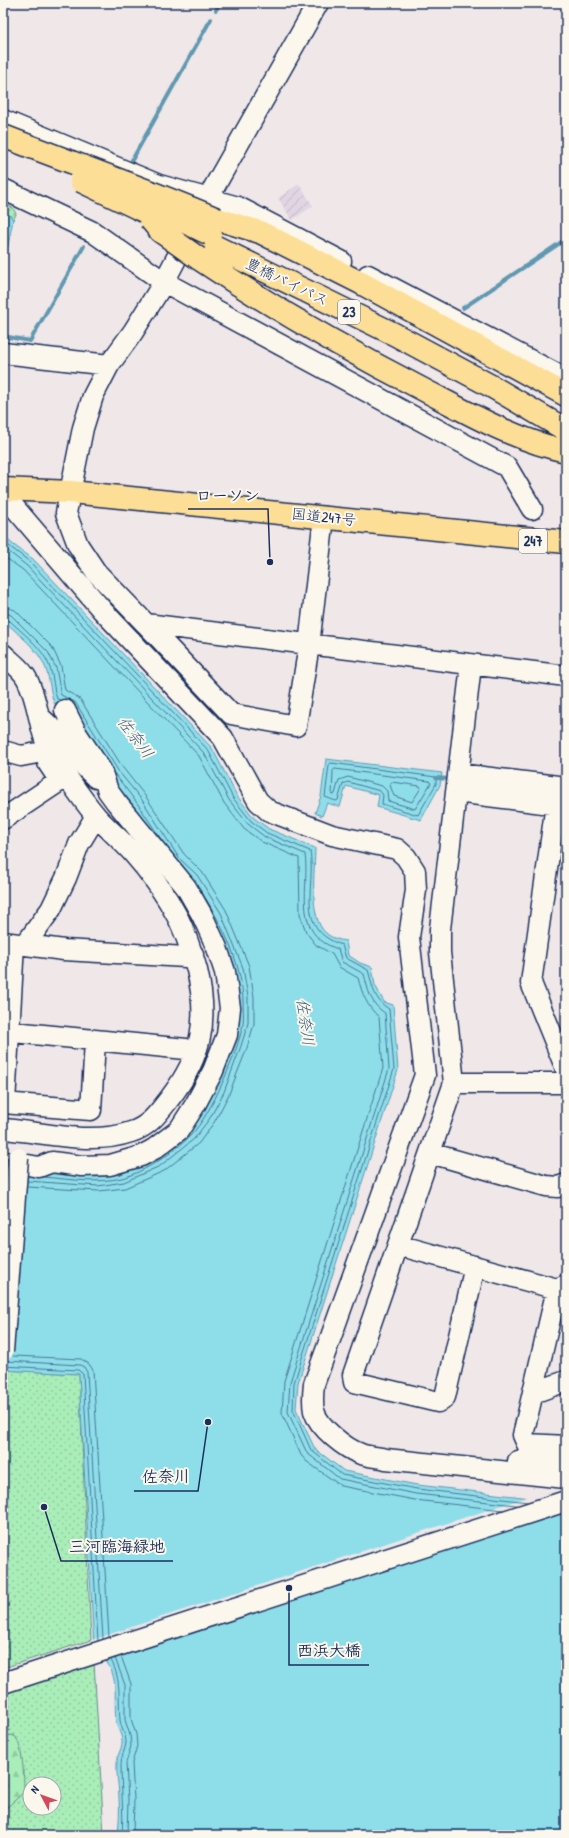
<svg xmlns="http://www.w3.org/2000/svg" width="569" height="1838" viewBox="0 0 569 1838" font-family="'Patrick Hand','Klee One',sans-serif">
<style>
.industrial{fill:url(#industrial-furrows)}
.green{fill:url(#green-dots);stroke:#628e8b;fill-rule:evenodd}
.forest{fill:url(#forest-firs);stroke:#628e8b}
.water{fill:#8edeea;stroke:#6098b2}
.pier{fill:#efe7e8}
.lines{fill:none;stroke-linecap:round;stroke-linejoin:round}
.shore{stroke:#497596;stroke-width:1}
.stream{stroke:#6098b2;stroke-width:4}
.minor-casing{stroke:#1b2f5e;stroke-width:23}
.highway-casing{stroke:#1b2f5e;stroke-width:25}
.minor{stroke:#fbf7ec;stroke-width:20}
.highway{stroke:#fdde96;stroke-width:22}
.minor-bridge-casing{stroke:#1b2f5e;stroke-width:23;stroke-linecap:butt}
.highway-bridge-casing{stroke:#1b2f5e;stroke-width:25;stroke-linecap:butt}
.minor-bridge{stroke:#fbf7ec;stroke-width:20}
.highway-bridge{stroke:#fdde96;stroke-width:22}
.labels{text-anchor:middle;stroke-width:4;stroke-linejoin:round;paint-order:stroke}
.shield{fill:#fbf7ec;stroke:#5e6b89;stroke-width:1}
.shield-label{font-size:14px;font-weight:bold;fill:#1b2f5e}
.street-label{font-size:15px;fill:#1b2f5e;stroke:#fbf7ec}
.water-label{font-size:16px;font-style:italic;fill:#385b81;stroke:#fbf7ec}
.leader{fill:none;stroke:#1b2f5e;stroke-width:1.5}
.callout-dot{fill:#1b2f5e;stroke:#fbf7ec;stroke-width:1.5}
.callout-label{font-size:16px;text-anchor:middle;font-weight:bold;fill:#1b2f5e;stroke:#fbf7ec;stroke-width:4;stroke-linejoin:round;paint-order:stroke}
</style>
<defs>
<pattern id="industrial-furrows" width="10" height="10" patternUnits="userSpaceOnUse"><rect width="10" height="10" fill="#e1d4e3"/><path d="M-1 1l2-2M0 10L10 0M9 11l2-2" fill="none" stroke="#c0b6c5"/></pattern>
<pattern id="green-dots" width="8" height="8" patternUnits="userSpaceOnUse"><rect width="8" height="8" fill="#a9edb8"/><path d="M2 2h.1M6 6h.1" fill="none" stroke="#91cca1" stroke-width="1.8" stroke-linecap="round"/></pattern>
<pattern id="forest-firs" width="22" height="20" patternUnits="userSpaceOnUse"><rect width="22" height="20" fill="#a9edb8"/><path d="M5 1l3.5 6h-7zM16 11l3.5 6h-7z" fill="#91cca1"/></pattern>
</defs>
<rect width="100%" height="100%" fill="#efe7e8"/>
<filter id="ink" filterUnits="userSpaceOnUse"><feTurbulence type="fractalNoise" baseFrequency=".025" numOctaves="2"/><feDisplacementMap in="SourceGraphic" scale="8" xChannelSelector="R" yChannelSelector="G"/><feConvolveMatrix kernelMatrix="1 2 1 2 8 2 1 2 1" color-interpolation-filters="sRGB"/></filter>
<g filter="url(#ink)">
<!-- industrial -->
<path class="industrial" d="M299 184 313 206 292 220 278 198Z"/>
<!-- green -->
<path class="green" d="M3 203 13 208 16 214 13 220 10 215 3 213Z
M3 1370 79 1374 91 1640 3 1668Z
M94 1662 104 1835H3V1694ZM30 1784H54V1808H30Z"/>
<!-- forest -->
<path class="forest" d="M14 1735C23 1744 24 1778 24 1792L3 1811V1736Z"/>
<!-- water -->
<path class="water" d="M3 213 10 215 13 220 3 271Z
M3 532 11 543 33 559 212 748 237 796 254 818 269 829 315 848C315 870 308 918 326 933 331 938 339 940 346 941L348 955 360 963 372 967 375 985 384 1002 393 1005 398 1070 298 1383 296 1409 315 1449 344 1471 417 1485 566 1502V1835H118C119 1823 120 1810 119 1798 119 1786 116 1774 117 1762 117 1755 121 1751 122 1744 123 1736 117 1729 116 1721 113 1689 122 1673 94 1648L79 1374 3 1370V1170L97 1177 121 1174 155 1159 188 1133 202 1113 215 1089 239 1023V999L234 969 172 864 134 806 111 777 68 708 54 703C50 692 50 680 46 669 39 649 18 634 3 620Z
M326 759 442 773 440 785 421 820 377 807 379 795 346 786 340 807 327 803 322 816 315 813 321 796Z"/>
<!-- pier -->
<path class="pier" d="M530 1496 566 1500 93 1649 92 1640Z"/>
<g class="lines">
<!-- shore -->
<path class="shore" d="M3 539 9 546 30 562 208 750 233 798 251 821 267 833 310 851C316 889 294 929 342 945L346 958 368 970C373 987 373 999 389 1009L394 1069 294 1383 293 1410 311 1450 342 1475 417 1489 528 1502
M3 547 27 566 204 753 229 800 248 824 265 837 305 854C310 890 291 934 338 949L342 962 364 974C368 989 370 1004 385 1013L389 1069 290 1382 288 1412 307 1453 340 1479 416 1494 516 1505
M3 556 23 570 199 756 224 803 244 829 262 842 299 858 300 914 306 932 316 945 332 954 339 967 358 978C362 993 367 1007 379 1017L383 1068 284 1381 282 1413 301 1455 306 1461 341 1486 415 1500 503 1510
M3 606 15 610 52 647 61 666 65 690 80 699 123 768 146 797 184 854 202 872 226 910 249 966 254 997V1024L247 1048 229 1094 215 1121 199 1143 164 1171 125 1188 99 1191 27 1187
M3 612 11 615 48 652 56 668 61 695 75 702 119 772 142 800 179 858 197 875 221 913 243 968 248 997V1023L241 1046 224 1092 210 1118 194 1139 160 1166 124 1182 98 1186 27 1181
M3 617 7 618C22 633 44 648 50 668 54 678 53 689 57 699L60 700
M331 763 436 777V784L418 815 382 804 383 795 380 791 348 782 343 784 338 800 336 801 325 797 329 765Z
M335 769 429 781 431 783 415 809 388 801 387 791 382 786 348 777 339 780 335 794 332 795 333 771Z
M114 773 137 803 161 839
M392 782 420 786 421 788 412 802 394 796 390 785Z
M43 1177C68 1179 96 1184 122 1178 144 1172 175 1152 191 1135 211 1115 238 1052 243 1024 244 1016 243 1007 243 999 241 960 221 923 201 891
M13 1356 81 1359 89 1364 93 1370 109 1637
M6 1361 80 1365 84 1367 87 1372 103 1639
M3 1366 78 1370 83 1374 98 1641
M121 1656 131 1684V1719L136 1734 137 1746 132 1763 134 1800 133 1835
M115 1658 125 1685V1720L130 1735 131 1746 126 1763 128 1800 127 1835
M111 1660C122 1681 118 1697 120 1720 121 1729 126 1734 126 1743 125 1751 121 1756 121 1764 121 1788 124 1811 122 1835"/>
<!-- stream -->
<path class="stream" d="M216 10 220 3
M132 160 211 19
M463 308 566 239
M3 336 30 341 84 246
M436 778 450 779"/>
<!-- minor casing -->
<g class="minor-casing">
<path id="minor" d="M318 3 208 198 164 282 507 467 532 509
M3 120 159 185 238 207 341 261
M3 189 93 232 164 282 133 332 109 365 93 396 83 428 66 513 78 545 96 572 146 624 566 676
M368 275 566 379
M3 353 109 365
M3 494 102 610 223 738 258 801 269 811 332 835 397 849 406 857 415 871 416 890 409 937 425 1075 314 1384C313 1394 312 1402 314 1411 319 1428 346 1449 361 1454 369 1457 378 1457 386 1459L566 1478
M146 624 231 714 296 726 309 645 324 517
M3 654C10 661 23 670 27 679 41 706 38 737 56 761 69 779 82 800 97 817 108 829 121 840 132 852 149 871 166 895 178 918 186 934 192 953 197 970 209 1021 202 1056 170 1098 159 1112 149 1127 131 1132 91 1146 44 1132 3 1129
M471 665 440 929V952L454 1083 353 1375 354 1382 438 1402 445 1397 475 1266
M41 718 53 729 66 748 96 778
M3 751 21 756 48 751
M458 774 566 787
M456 792 566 806
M556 804 531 983 566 1069
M3 819 60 781 48 763
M3 942 64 950 186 957 193 954
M25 945 51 909 66 878 79 844 96 816
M3 1031 186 1049
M454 1083H566
M3 1103 91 1110 95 1041
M5 1103 14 944
M430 1153 546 1186 558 1187 566 1184
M3 1162H6
M28 1165 39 1167 52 1162 82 1166 110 1165 141 1156 154 1149 179 1130 195 1105 213 1071 227 1035 230 1008 225 972 217 948 202 915 186 887 116 802 108 791 101 770 77 734 65 710
M398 1245 557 1289 566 1285
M557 1289 523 1435 527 1444 566 1446
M533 1393 566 1381
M518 1461 566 1462
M3 1683 566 1501"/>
</g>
<!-- highway casing -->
<g class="highway-casing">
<path id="highway" d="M217 219 260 232 361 283 566 395
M206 242 394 334 491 386 566 430
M198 258C271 307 346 350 424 390 470 414 515 440 566 451
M3 489 71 492 566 542"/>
</g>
<!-- minor -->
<use href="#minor" class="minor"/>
<!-- highway -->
<use href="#highway" class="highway"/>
<!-- minor-bridge casing -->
<g class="minor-bridge-casing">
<path id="minor-bridge" d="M3 1351 18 1158"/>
</g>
<!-- highway-bridge casing -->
<g class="highway-bridge-casing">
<path id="highway-bridge" d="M3 136C74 164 147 189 217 219
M81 181 171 224
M160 210 210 234
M150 219 160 231 198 258"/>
</g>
<!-- minor-bridge -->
<use href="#minor-bridge" class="minor-bridge"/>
<!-- highway-bridge -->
<use href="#highway-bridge" class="highway-bridge"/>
</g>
</g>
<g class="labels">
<!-- shield labels -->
<g class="shield">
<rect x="338" y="300" width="22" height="24" rx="3"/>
<rect x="519" y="529" width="28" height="24" rx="3"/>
</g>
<g class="shield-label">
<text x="349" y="317">23</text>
<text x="533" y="546">247</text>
</g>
<!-- street labels -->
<g class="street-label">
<text transform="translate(287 282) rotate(26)" y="5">豊橋バイパス</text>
<text transform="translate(324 517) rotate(6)" y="5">国道247号</text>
</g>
<!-- water labels -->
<g class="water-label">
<text transform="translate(136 737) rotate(53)" y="6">佐奈川</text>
<text transform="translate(306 1022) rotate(82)" y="6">佐奈川</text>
</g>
</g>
<!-- callouts -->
<path class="leader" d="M270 562L268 509H188M208 1422L198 1491H134M44 1507L61 1561H173M289 1588L289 1665H369"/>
<g class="callout-dot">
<circle cx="270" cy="562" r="4"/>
<circle cx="208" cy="1422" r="4"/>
<circle cx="44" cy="1507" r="4"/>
<circle cx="289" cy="1588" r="4"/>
</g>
<g class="callout-label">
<text x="228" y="501">ローソン</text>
<text x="166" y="1482">佐奈川</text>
<text x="117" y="1552">三河臨海緑地</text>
<text x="329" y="1656">西浜大橋</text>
</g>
<!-- margin -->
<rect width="569" height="1838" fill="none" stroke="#fbf7ec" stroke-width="16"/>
<rect x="8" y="8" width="553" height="1822" fill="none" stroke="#1b2f5e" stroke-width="1.5" filter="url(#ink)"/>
<!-- north arrow -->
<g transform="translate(42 1796) rotate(311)"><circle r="19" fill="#fbf7ec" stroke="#a1a7b3"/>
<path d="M0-3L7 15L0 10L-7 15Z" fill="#d1495b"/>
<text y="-6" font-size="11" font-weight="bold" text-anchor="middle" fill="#1b2f5e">N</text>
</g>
</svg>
